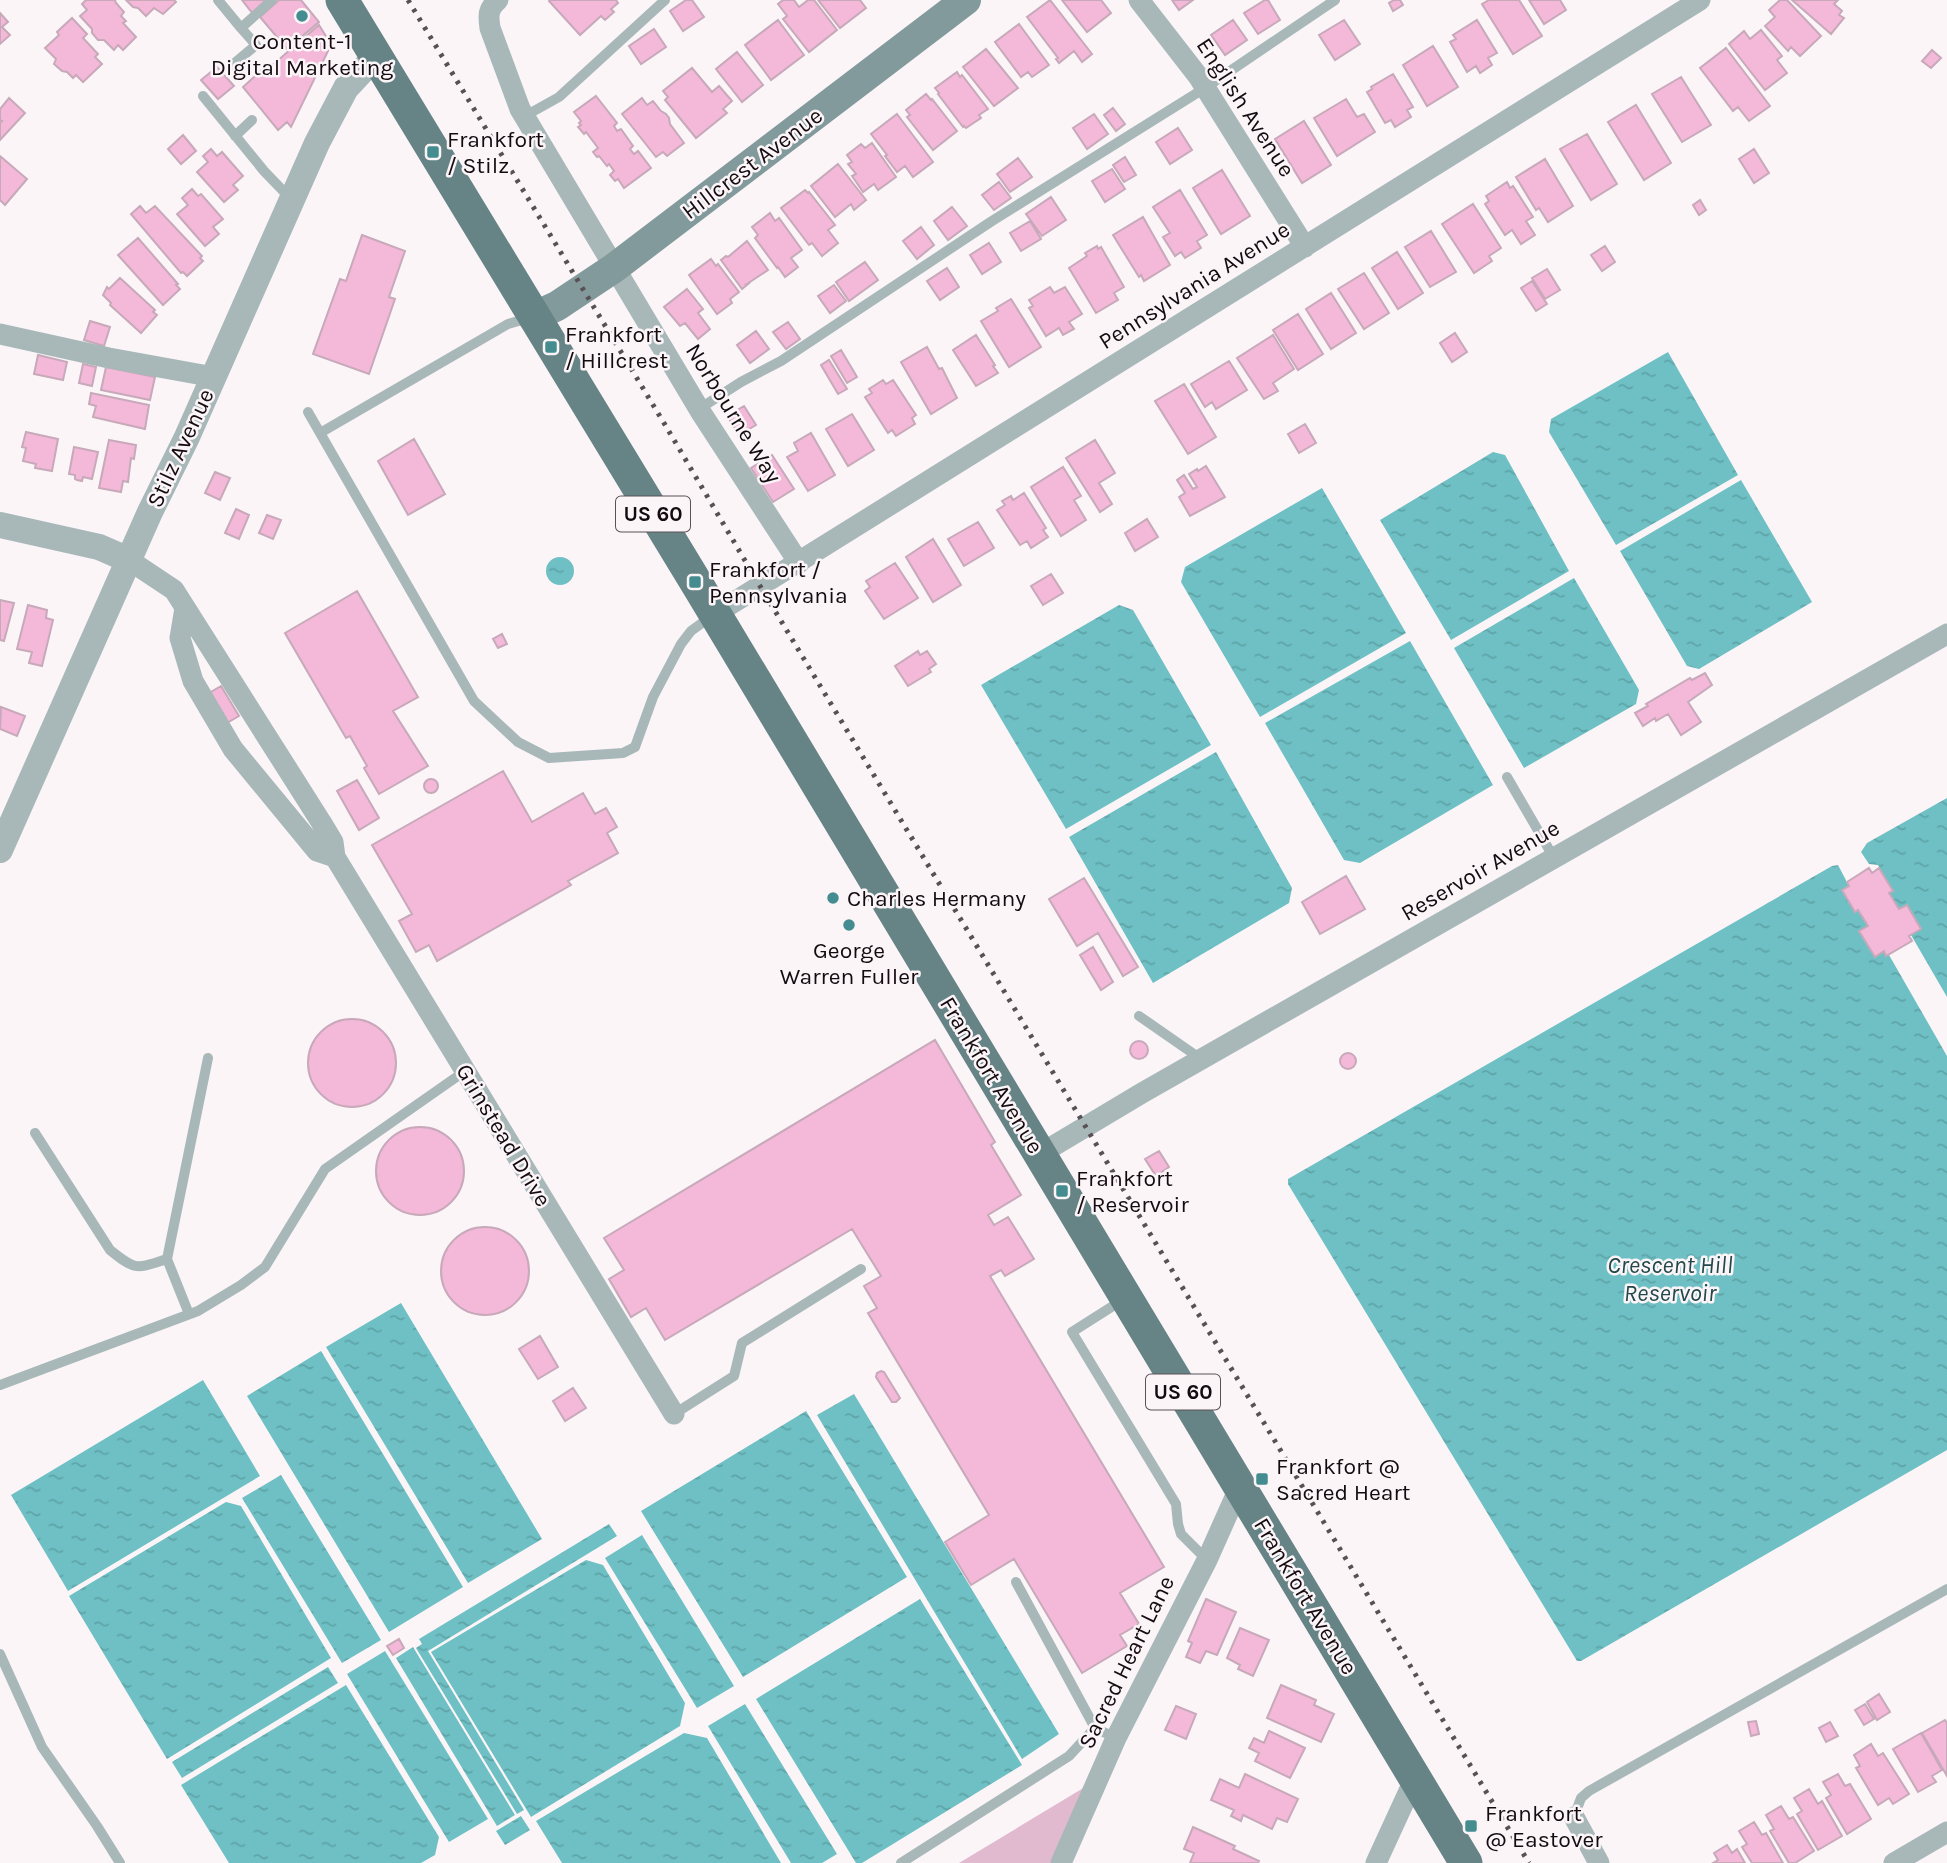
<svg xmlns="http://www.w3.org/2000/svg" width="1947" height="1863" viewBox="0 0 1947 1863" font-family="Karla,sans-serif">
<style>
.park{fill:#e1bacf}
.water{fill:url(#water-ripples)}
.building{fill:#f4b8d9;stroke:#c7a9b9;stroke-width:2}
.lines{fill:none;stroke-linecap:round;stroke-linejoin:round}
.service{stroke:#a8b8b9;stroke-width:10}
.minor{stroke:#a8b8b9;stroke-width:21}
.tertiary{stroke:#a8b8b9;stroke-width:26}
.secondary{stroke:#829a9b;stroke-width:30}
.primary{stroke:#668485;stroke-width:33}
.rail{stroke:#585055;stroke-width:5;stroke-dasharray:3.5 7;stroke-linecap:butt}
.poi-dot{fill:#448c90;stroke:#fbf5f8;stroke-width:2.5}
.labels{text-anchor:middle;stroke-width:5;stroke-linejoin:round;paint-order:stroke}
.shield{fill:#fbf5f8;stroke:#595156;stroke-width:2}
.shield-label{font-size:21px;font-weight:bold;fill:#140b10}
.poi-label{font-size:23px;fill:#140b10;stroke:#fbf5f8;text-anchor:start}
.street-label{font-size:23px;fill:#140b10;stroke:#fbf5f8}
.water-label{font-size:24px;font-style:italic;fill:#21484a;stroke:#fbf5f8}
</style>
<defs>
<pattern id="water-ripples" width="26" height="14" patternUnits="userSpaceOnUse" patternTransform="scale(1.75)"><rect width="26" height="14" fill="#6ec0c4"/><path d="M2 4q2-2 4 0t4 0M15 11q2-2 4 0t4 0" fill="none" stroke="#5ea4a7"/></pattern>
</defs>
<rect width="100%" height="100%" fill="#fbf5f8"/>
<!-- park -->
<path class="park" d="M1085 1787 1052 1863H959Z"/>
<!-- water -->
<path class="water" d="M1668 352 1738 475 1616 545 1549 432 1551 419Z
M1493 452 1505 455 1569 571 1451 640 1380 520Z
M1741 480 1812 602 1699 669 1687 666 1620 551Z
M1322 488 1406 633 1260 717 1181 582 1185 567Z
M546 571a14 14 0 1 1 28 0a14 14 0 1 1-28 0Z
M1574 578 1639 690 1636 704 1524 768 1454 648Z
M1119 605 1133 610 1211 745 1066 829 981 685Z
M1410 641 1493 785 1360 863 1344 860 1265 723Z
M1216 752 1292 888 1289 903 1153 983 1069 837Z
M1947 798V997L1911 935 1921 928 1907 905 1899 909 1889 893 1892 890 1878 865 1869 864 1861 852 1867 843Z
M1838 865 1849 886 1842 891 1855 912 1858 910 1868 926 1860 932 1874 956 1884 951 1886 956 1889 955 1947 1056V1450L1581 1661H1577L1288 1184V1179L1832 866Z
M401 1303 542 1539 468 1583 326 1347Z
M321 1351 463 1587 389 1632 247 1396Z
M203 1380 260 1476 68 1591 11 1495Z
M854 1394 1059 1734 1022 1759 817 1415Z
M806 1411 907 1577 743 1677 641 1511Z
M281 1475 381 1640 342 1663 242 1498Z
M226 1502 241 1506 331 1658 167 1759 69 1596Z
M609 1524 617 1536 428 1651 524 1810 517 1814 416 1648 422 1644 419 1639Z
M642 1535 734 1686 697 1708 605 1558Z
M586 1560 603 1565 685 1703 680 1726 531 1817 431 1652Z
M920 1599 1022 1765 862 1863H856L756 1699Z
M413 1647 515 1815 497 1826 396 1658Z
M385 1651 488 1819 449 1842 347 1674Z
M328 1667 338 1683 182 1778 172 1762Z
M346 1685 439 1837 435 1855 421 1863H229L181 1785Z
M745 1704 837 1854 822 1863H791L708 1726Z
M684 1733 707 1738 781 1863H562L536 1821Z
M521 1816 530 1830 505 1845 496 1831Z"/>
<!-- building -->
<path class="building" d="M86 0H115L116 3 124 12 121 16 126 21 123 23 136 37 123 50 118 45 114 50 104 40H98L92 33V29L80 16 87 10 82 4Z
M126 0H174L176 2 163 14 154 8 146 16 138 8 133 7Z
M242 0H269L253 14Z
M279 0H301L319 22 287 49 260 17Z
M550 0H616L618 3 611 9 614 12 605 20 601 16 580 35 549 1Z
M686 0H692L704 17 683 31 670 11Z
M783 0H794L799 7 808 0H814L837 30 809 52 783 19 787 16 778 4Z
M818 0H860L866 8 840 28Z
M1050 0 1092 54 1082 62 1074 51 1059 63 1056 59 1058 58 1027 17Z
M1062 0H1101L1111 13 1087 32Z
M1172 0H1193L1179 10Z
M1265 0H1268L1280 20 1258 34 1244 13Z
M1394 0H1400L1403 5 1393 11 1389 3Z
M1489 0H1519L1542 36 1513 54 1482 4Z
M1529 0H1560L1566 10 1544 24Z
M1780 0H1787L1821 36 1800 56 1791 47 1788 51 1765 26 1775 17 1769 10Z
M1792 0H1838L1834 4 1842 11 1839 15 1844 18 1831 34Z
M0 13 8 22 2 27 10 35 0 44Z
M72 18 87 34 83 38 98 54 95 57 102 64 83 82 76 75 73 78 67 72 62 71 54 64 56 59 45 48 59 35 57 32Z
M778 20 804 55 771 80 745 45Z
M1233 20 1247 40 1225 55 1211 35Z
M1344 20 1360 44 1335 60 1319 35Z
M1477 20 1497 53 1488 58 1492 65 1480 73 1476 66 1467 72 1450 42 1456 39 1453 35Z
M1019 24 1049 65 1032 77 1028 72 1021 77 995 42Z
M319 25 329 41 328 51 291 127 287 122 278 130 243 87 267 65 269 68Z
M654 29 666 47 641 64 629 46Z
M1761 30 1782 56 1777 60 1787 73 1765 90 1729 44 1744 31 1750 39Z
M1433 46 1458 87 1427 106 1403 65Z
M1726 48 1770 106 1749 121 1738 107 1733 111 1700 68Z
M986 49 1018 88 994 106 963 67Z
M1932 50 1941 58 1931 68 1922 61Z
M737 52 763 85 742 102 716 69Z
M217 67 234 86 218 99 201 80Z
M692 68 712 92 719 86 732 101 723 109 727 113 696 138 665 100 668 97 663 91Z
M957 72 960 77 962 75 988 109 979 115 981 118 966 128 964 126 963 127 938 94 939 93 935 88Z
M1393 74 1413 107 1407 110 1411 117 1395 127 1391 120 1385 123 1367 92 1372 89 1371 87Z
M1681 77 1711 125 1682 142 1652 94Z
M926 94 931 100 932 99 957 131 933 150 907 117 910 115 906 110Z
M596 96 617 123 614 126 617 131 621 129 633 146 630 149 634 154 638 151 651 168 624 188 618 179 615 181 610 175 614 171 609 164 607 166 599 156 597 157 593 152 598 148 586 132 584 134 578 127 581 125 579 123 581 121 574 112Z
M9 98 25 113 0 140V123L2 121 0 120V109Z
M642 98 647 105 653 101 661 111 666 114 669 118 670 124 684 143 667 156 663 152 656 157 622 114Z
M1346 99 1357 117 1364 114 1375 132 1337 156 1314 118Z
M1636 105 1671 163 1644 180 1608 122Z
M1113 108 1125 124 1116 131 1104 115Z
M897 114 933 162 913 177 905 166 897 172 885 156 887 155 871 134Z
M1094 114 1108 134 1087 149 1073 128Z
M1304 121 1331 165 1302 183 1275 139Z
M1178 128 1192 150 1170 164 1156 142Z
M1587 134 1617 184 1591 200 1560 149Z
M183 135 196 151 181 164 168 149Z
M872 143 896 177 878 190 874 184 863 192 852 176 856 174 848 164 852 162 847 155 861 144 865 148Z
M211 149 217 156 222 152 243 176 233 185 238 190 224 202 197 172 208 162 203 156Z
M1754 149 1769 173 1754 183 1739 159Z
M0 156 27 179 5 205 0 200Z
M1125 157 1136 175 1124 182 1113 165Z
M1018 158 1032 177 1010 192 997 174Z
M1545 159 1573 206 1548 222 1539 208 1536 210 1516 177Z
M838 164 866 200 854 210 851 204 835 217 811 186Z
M1112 169 1125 189 1105 202 1092 181Z
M1222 170 1250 216 1221 234 1193 188Z
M999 182 1011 198 994 210 982 195Z
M1507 182 1510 188 1513 186 1533 217 1526 221 1535 235 1521 244 1512 230 1505 235 1485 204 1489 201 1486 196Z
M192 189 198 196 201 194 223 219 213 227 219 234 205 246 177 214 188 205 182 198Z
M805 190 808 193 809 192 835 225 828 230 838 243 822 256 812 243 809 245 781 208Z
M1180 190 1207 235 1197 241 1201 248 1185 258 1181 252 1175 256 1163 237 1170 233 1153 207Z
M1051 197 1066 220 1042 236 1026 214Z
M1700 200 1706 210 1699 215 1693 205Z
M1473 204 1501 248 1489 256 1492 261 1474 273 1442 224Z
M140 206 146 213 155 206 202 256 200 258 203 261 187 276 183 272 181 273 131 214Z
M952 207 967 226 948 240 934 221Z
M770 213 775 221 779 218 802 250 791 258 798 267 785 277 778 267 777 268 755 238 758 235 752 227Z
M1143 217 1170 265 1144 281 1141 275 1139 277 1113 235Z
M1030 221 1041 239 1021 251 1010 233Z
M921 227 934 245 917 259 903 241Z
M1431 231 1456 272 1430 287 1405 247Z
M362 235 405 251 389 297 395 299 369 374 313 354 340 279 346 281Z
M138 238 178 284 176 285 180 289 163 305 118 255Z
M747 241 768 270 747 284H748L742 289 721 260 726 256 728 257Z
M989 243 1001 262 982 274 970 255Z
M1097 246 1098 249 1101 247 1124 287 1114 293 1118 300 1096 313 1069 268 1087 256 1085 253Z
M1605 246 1615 262 1602 271 1591 255Z
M1397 252 1423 293 1398 309 1372 268Z
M711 259 716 266 718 264 739 292 730 299 732 303 717 314 689 275Z
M865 262 878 280 849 301 836 282Z
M947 268 959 287 940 300 927 281Z
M1547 269 1560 290 1545 299 1532 278Z
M1364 273 1389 313 1364 329 1338 289Z
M120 278 155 310 153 312 157 315 141 333 110 305 111 303 103 295 107 287 109 289Z
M1532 281 1547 304 1536 311 1521 288Z
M834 285 846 301 830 313 818 296Z
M1050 287 1054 293 1065 287 1082 314 1069 322 1074 329 1063 335 1059 328 1046 336 1029 308 1033 306 1029 300Z
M687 289 703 309 698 313 710 329 698 339 685 323 680 326 664 307Z
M1331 293 1356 333 1331 349 1306 309Z
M1011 299 1041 347 1009 367 981 321 998 311 996 308Z
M1298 314 1323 354 1298 370 1273 330Z
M90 321 110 327 104 346 84 340Z
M788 322 800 339 786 349 773 332Z
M756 331 769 349 750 363 737 345Z
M1455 333 1467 352 1452 362 1440 343Z
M976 335 995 365 993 366 998 373 976 386 953 350Z
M1273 335 1294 369 1273 383 1278 391 1264 399 1237 358Z
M927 347 939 369 942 368 957 398 931 414 901 362Z
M841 350 857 377 847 383 831 356Z
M38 355 67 362 63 380 34 374Z
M829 360 847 389 838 394 821 365Z
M1229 361 1247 390 1216 409 1212 402 1205 407 1191 384Z
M83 364 96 367 92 386 79 383Z
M106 367 155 377 150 400 101 390Z
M883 380 886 384 893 380 916 415 912 418 915 424 896 436 892 430 888 433 865 397 872 393 869 389Z
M1184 384 1216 437 1188 454 1155 401Z
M91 393 149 405 145 429 93 417 96 406 89 404Z
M744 406 756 425 739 435 727 416Z
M852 414 874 450 848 466 826 429Z
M1305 424 1316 443 1299 453 1288 434Z
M26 432 58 439 52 471 35 468 36 464 23 461 26 448 22 447Z
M811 433 835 475 808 491 787 457 798 451 794 443Z
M414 439 445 494 408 515 378 461Z
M109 440 136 445 134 459 131 458 128 482 123 481 121 492 99 488Z
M1095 440 1115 473 1099 483 1112 504 1100 512 1066 458Z
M74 447 98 452 92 479 83 477 82 481 77 480 75 479V475L69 474Z
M772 455 794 489 773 502 751 468Z
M1206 466 1225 497 1190 516 1179 497 1185 493 1177 480 1184 475 1193 489 1197 487 1189 474 1197 469 1198 471Z
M1063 467 1081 496 1074 500 1086 520 1061 536 1031 487Z
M215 472 230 478 220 500 205 493Z
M1024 493 1046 528 1043 530 1048 537 1031 548 1027 541 1020 545 997 510 1005 505 1002 501 1011 496 1013 500Z
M236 509 249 515 239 539 225 533Z
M267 515 281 520 273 539 259 533Z
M1147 519 1158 537 1135 551 1125 533Z
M978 522 994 548 964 566 948 539Z
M933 539 961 585 933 602 906 557Z
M895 563 918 598 884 619 865 591 870 587 866 581Z
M1051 574 1063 593 1043 605 1031 586Z
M357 591 418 697 393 711 428 766 379 794 364 768 367 766 350 736 346 738 285 633Z
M0 600 14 603 4 641 0 640Z
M28 605 47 610 46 618 53 620 42 666 29 663 32 652 17 649Z
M502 634 507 644 498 648 493 639Z
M918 651 920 655 927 651 936 664 929 669 931 672 908 686 895 666Z
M1705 673 1712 685 1688 702 1701 722 1681 735 1668 714 1656 721 1655 718 1643 726 1635 713 1648 706 1646 704 1690 678 1692 680Z
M221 686 239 716 227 723 209 693Z
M1 707 25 716 17 736 0 729Z
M503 771 532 822 583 793 595 814 606 808 617 827 607 833 618 853 568 881 571 885 437 961 429 945 416 952 399 921 412 914 372 845Z
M424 786a7 7 0 1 1 14 0a7 7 0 1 1-14 0Z
M357 780 379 818 359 830 337 791Z
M1869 868 1872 873 1879 868 1893 891 1889 893 1899 909 1907 905 1921 929 1909 936 1912 941 1886 956 1884 951 1875 957 1859 931 1868 926 1858 910 1855 912 1842 890 1849 886 1847 882Z
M1346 876 1365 909 1320 934 1302 902Z
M1084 878 1138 967 1123 976 1098 933 1077 946 1049 899Z
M1093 947 1113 982 1101 990 1080 955Z
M308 1063a44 44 0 1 1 88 0a44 44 0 1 1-88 0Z
M935 1040 995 1142 991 1145 1021 1195 988 1215 994 1225 1008 1217 1034 1259 1005 1276 1001 1270 990 1276 1164 1567 1120 1593 1139 1624 1120 1635 1127 1646 1082 1673 1014 1559 971 1585 945 1542 989 1515 868 1313 877 1308 864 1286 881 1276 852 1229 665 1340 646 1308 631 1317 609 1279 624 1270 604 1238Z
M1130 1050a9 9 0 1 1 18 0a9 9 0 1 1-18 0Z
M1340 1061a8 8 0 1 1 16 0a8 8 0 1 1-16 0Z
M376 1171a44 44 0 1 1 88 0a44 44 0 1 1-88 0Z
M1159 1151 1169 1167 1156 1176 1145 1159Z
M441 1271a44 44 0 1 1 88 0a44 44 0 1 1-88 0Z
M540 1336 558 1367 538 1379 519 1349Z
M881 1371 884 1372 900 1398 896 1402H892L876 1377 877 1373Z
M573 1388 586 1408 565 1421 553 1401Z
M1206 1599 1236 1612 1217 1655 1206 1651 1200 1663 1186 1657 1192 1643 1188 1641Z
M1240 1628 1269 1640 1253 1676 1238 1669 1240 1665 1227 1658Z
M399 1639 404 1648 393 1655 387 1646Z
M1281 1685 1316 1700 1314 1705 1334 1714 1321 1742 1267 1718Z
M1879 1694 1890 1712 1877 1720 1867 1702Z
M1865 1704 1874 1719 1864 1725 1855 1710Z
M1176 1706 1196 1714 1186 1739 1165 1730Z
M1945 1720 1947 1723V1776L1922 1733Z
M1756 1721 1759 1734 1751 1736 1748 1722Z
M1830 1722 1838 1736 1826 1742 1819 1728Z
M1269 1731 1305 1748 1290 1778 1255 1761 1259 1753 1249 1748 1254 1738 1264 1743Z
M1921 1733 1942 1770 1932 1776 1936 1782 1918 1792 1893 1749Z
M1871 1744 1878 1756 1883 1753 1909 1794 1893 1804 1889 1798 1878 1805 1856 1768 1860 1766 1854 1755Z
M1245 1774 1298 1799 1287 1822 1277 1818 1272 1829 1243 1815 1241 1821 1231 1816 1234 1810 1211 1800 1220 1779 1239 1788Z
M1838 1774 1845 1786 1850 1784 1871 1819 1847 1834 1826 1798 1831 1795 1823 1782Z
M1809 1789 1818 1804 1822 1801 1842 1836 1818 1850 1797 1814 1802 1811 1794 1798Z
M1781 1806 1789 1819 1793 1817 1814 1851 1795 1863H1789L1770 1831 1774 1829 1766 1815Z
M1754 1822 1762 1835 1766 1833 1783 1863H1752L1742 1847 1747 1844 1739 1831Z
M1193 1827 1235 1846 1233 1849 1259 1861 1258 1863H1190L1194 1853 1184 1849Z
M1727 1845 1732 1853 1737 1849 1745 1863H1713L1718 1860 1714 1853Z"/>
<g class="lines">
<!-- service -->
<path class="service" d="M218 0 241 28 272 0
M231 66 256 45 241 28
M203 96 264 171 290 198
M525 116 559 97 665 0
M235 136 252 120
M699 409 741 382 781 361 992 221 1205 88 1335 0
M308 412 474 701 518 742 549 758 623 753 635 747 653 697 681 644 691 631 713 615
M320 433 508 324 529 318
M1507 777 1554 858
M1139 1016 1201 1059
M35 1133 110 1250C136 1271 136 1269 167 1259
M1124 1299 1072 1332 1176 1504 1178 1524 1181 1534 1207 1560
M189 1314 167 1259 208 1058
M0 1385 198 1311 241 1285 265 1267 325 1169 465 1071
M674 1414 734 1376 742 1343 861 1269
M1016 1582 1095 1728
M0 1654 42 1747 97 1826 120 1863
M1574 1817 1581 1798 1589 1791 1947 1589
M901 1863 1069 1756 1095 1728 1116 1738"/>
<!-- minor -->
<path class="minor" d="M498 0C488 9 488 15 490 28L520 109 702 414 799 563
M1139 0 1198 76 1305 247
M0 334 109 358 214 377
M129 560 174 590 321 822 333 842 335 857 674 1414
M185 608 180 638 193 681 233 749 317 851 335 857
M715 614 1700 0
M1040 1154 1142 1093 1947 634
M1574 1817 1599 1863
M1061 1863 1116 1738 1207 1560 1240 1486
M1376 1863 1415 1778
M1894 1863 1947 1832"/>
<!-- tertiary -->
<path class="tertiary" d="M0 525 99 547 129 560
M0 850 150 512 187 437 317 143 346 88 376 56"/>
<!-- secondary -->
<path class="secondary" d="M533 317 557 306 614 268 966 0"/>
<!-- primary -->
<path class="primary" d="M342 0 700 589 1466 1863"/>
<!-- rail -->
<path class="rail" d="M408 0 664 423 760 586 1529 1863"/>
</g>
<!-- markers -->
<g class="poi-dot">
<circle cx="302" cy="16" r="7"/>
<rect x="426" y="145" width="14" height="14" rx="3.5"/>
<rect x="544" y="340" width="14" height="14" rx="3.5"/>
<rect x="688" y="575" width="14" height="14" rx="3.5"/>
<circle cx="833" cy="898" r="7"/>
<circle cx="849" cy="925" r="7"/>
<rect x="1055" y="1184" width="14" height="14" rx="3.5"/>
<rect x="1255" y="1472" width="14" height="14" rx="3.5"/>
<rect x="1464" y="1819" width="14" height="14" rx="3.5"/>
</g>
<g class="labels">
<!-- shield labels -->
<g class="shield">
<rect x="616" y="496.5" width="74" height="35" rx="5"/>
<rect x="1146" y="1374.5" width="74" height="35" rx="5"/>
</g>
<g class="shield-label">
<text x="653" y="521">US 60</text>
<text x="1183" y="1399">US 60</text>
</g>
<!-- poi labels -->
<g class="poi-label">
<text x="302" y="49" text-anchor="middle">Content-1<tspan x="302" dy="26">Digital Marketing</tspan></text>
<text x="447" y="147">Frankfort<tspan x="447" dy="26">/ Stilz</tspan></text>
<text x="565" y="342">Frankfort<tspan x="565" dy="26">/ Hillcrest</tspan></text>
<text x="709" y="577">Frankfort /<tspan x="709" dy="26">Pennsylvania</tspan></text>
<text x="847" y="906">Charles Hermany</text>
<text x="849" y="958" text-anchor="middle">George<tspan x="849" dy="26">Warren Fuller</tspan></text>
<text x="1076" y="1186">Frankfort<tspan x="1076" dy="26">/ Reservoir</tspan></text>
<text x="1276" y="1474">Frankfort @<tspan x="1276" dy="26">Sacred Heart</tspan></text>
<text x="1485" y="1821">Frankfort<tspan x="1485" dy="26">@ Eastover</tspan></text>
</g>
<!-- street labels -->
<g class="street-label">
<text transform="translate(1246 107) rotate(57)" y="8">English Avenue</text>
<text transform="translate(752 163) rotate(-37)" y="8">Hillcrest Avenue</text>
<text transform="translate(1194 285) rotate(-32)" y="8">Pennsylvania Avenue</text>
<text transform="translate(734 413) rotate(58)" y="8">Norbourne Way</text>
<text transform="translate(180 448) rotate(-65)" y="8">Stilz Avenue</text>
<text transform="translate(1480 870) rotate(-30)" y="8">Reservoir Avenue</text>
<text transform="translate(992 1075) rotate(59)" y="8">Frankfort Avenue</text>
<text transform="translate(504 1135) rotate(59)" y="8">Grinstead Drive</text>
<text transform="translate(1306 1596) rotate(59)" y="8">Frankfort Avenue</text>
<text transform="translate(1126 1662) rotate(-64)" y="8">Sacred Heart Lane</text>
</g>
<!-- water labels -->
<g class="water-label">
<text x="1670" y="1273">Crescent Hill<tspan x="1670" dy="28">Reservoir</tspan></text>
</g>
</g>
</svg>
